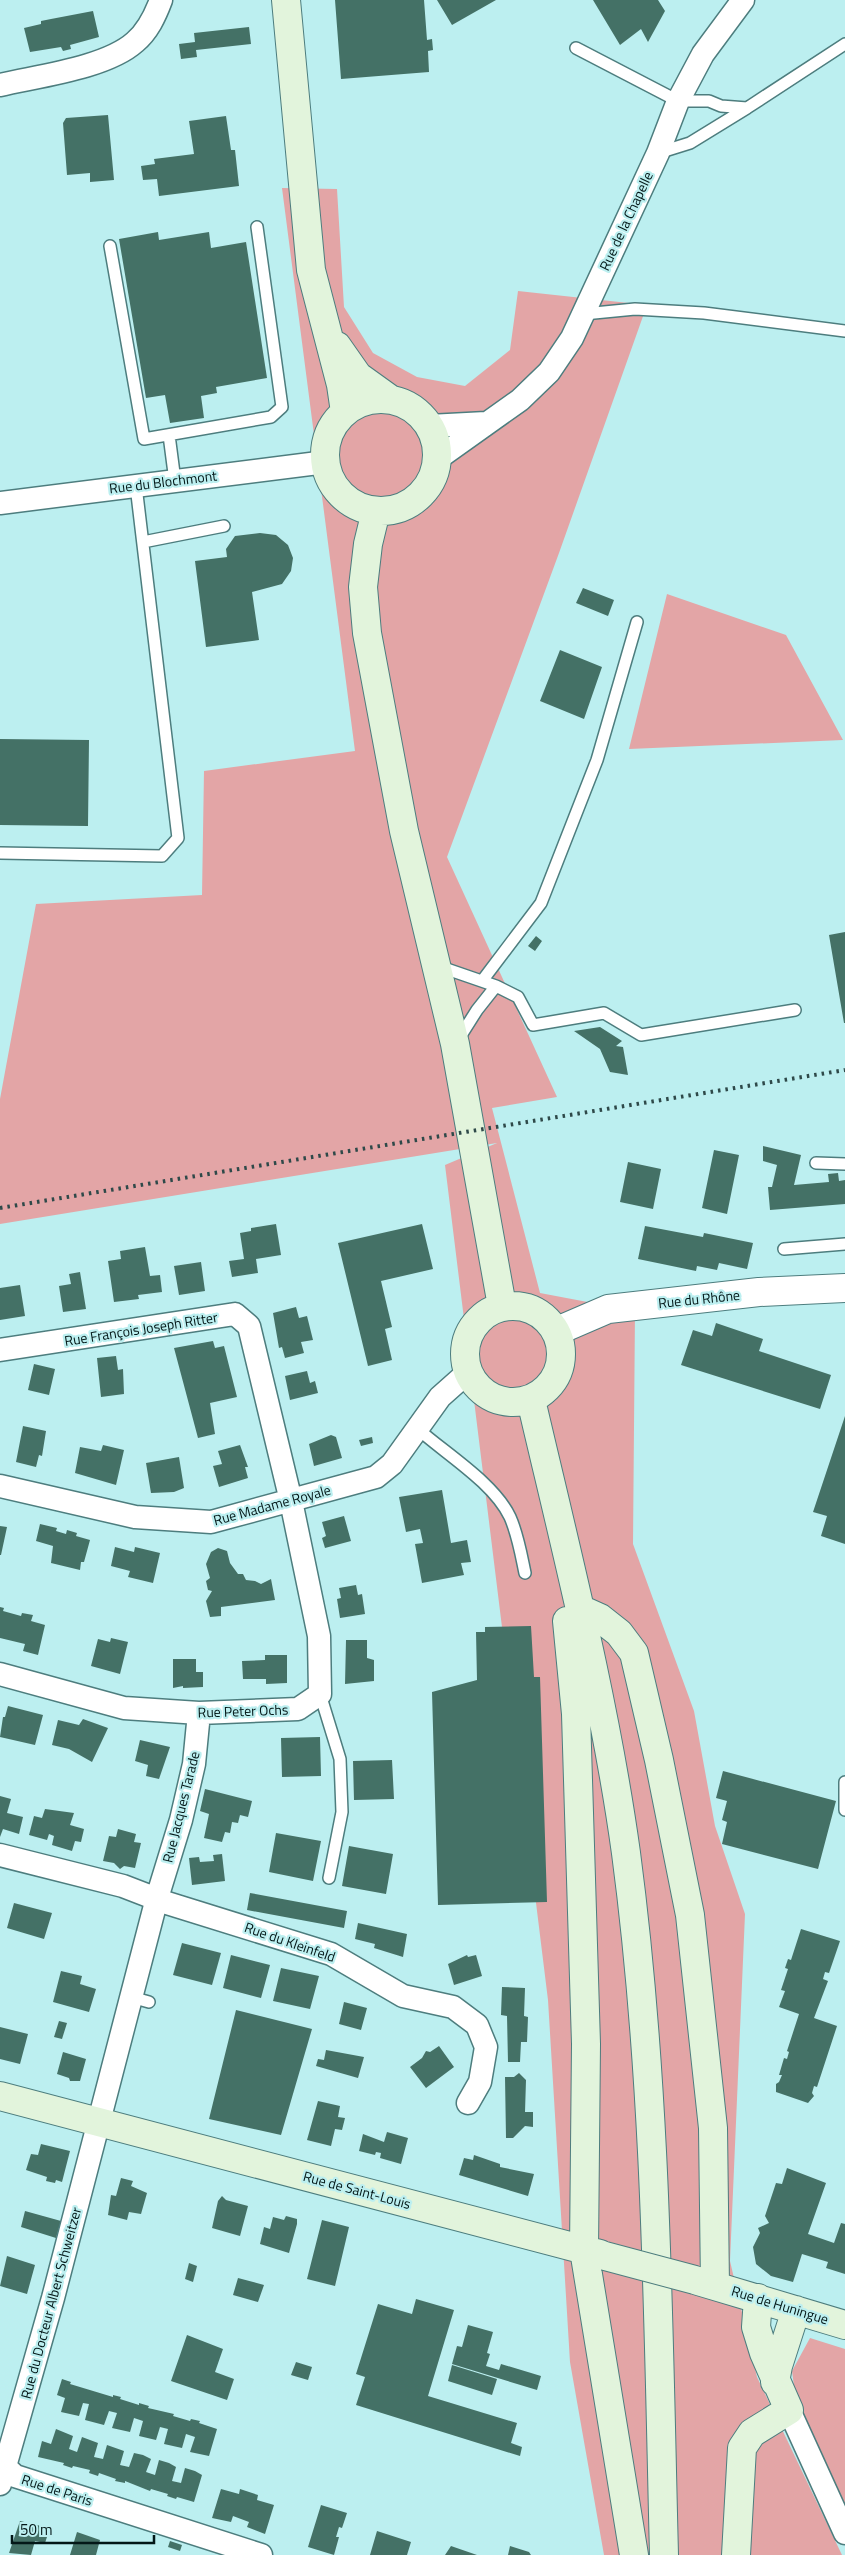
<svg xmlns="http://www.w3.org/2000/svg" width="845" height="2555" viewBox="0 0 845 2555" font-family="'Titillium Web',sans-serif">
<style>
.green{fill:#e3a5a6}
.building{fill:#447166}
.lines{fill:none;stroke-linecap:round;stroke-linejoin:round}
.service-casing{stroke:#4d7d7e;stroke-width:14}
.minor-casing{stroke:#4d7d7e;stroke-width:25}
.tertiary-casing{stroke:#4d7d7e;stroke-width:30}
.secondary-casing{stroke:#4d7d7e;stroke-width:30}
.service{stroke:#fff;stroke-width:11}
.minor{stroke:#fff;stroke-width:22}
.tertiary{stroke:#fff;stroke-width:28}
.secondary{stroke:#e2f4dc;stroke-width:28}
.rail{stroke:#2e4949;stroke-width:4;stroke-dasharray:2.5 5;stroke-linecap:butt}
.secondary-bridge-casing{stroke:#4d7d7e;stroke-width:30;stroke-linecap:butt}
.secondary-bridge{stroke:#e2f4dc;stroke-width:28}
.labels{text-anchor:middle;stroke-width:4.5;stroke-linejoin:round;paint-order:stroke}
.street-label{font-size:14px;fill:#031717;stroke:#bceff0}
</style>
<rect width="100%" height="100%" fill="#bceff0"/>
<!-- green -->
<path class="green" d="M282 188 337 189 344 307 373 353 417 377 465 386 510 350 518 291 647 305 559 553 447 857 557 1097 492 1108 540 1293 635 1311 633 1544 694 1711 715 1826 745 1914 730 2261 757 2377 842 2555H604L570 2362 548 2000 445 1165 497 1143 0 1224V1099L36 904 202 895 204 771 355 751Z
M667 594 786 635 843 740 629 749Z
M810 2338 845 2349V2506L796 2401 792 2371Z"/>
<!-- building -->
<path class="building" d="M335 0H424L427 40 432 39 433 50 428 51 429 72 341 79Z
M437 0H496L452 25Z
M593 0H658L665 11 648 42 641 29 620 45Z
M93 11 99 37 70 45 71 49 63 51 61 47 30 52 24 28 41 24V21L51 19Z
M249 27 251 44 196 50 197 57 181 59 179 44 195 42 194 33Z
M108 115 114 180 90 182V173L67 175 63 123 66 118Z
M226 116 231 150H235L239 186 159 196 157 179 143 180 141 166 155 164 154 159 194 154 189 121Z
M158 232 159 240 209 232 211 248 246 242 267 378 216 387 217 393 201 396 204 418 170 423 165 395 146 398 119 239Z
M260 533 276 535 288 545 293 558 291 571 282 584 252 592 259 640 206 647 195 561 227 557 226 549 235 536Z
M583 588 614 600 608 616 576 603Z
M560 650 602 667 584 719 540 701Z
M0 739 89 740 88 826 0 825Z
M845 932V1023H844L829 935Z
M536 936 542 941 535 951 528 946Z
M600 1027 622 1041 616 1046 623 1047 628 1075 610 1072 600 1049 574 1031Z
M763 1146 801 1155 794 1185 829 1182 828 1174 838 1173 839 1181 845 1180V1204L770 1210 768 1187H772L777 1165 763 1161Z
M714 1150 739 1155 727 1214 702 1208Z
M628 1162 661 1169 653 1209 620 1202Z
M276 1224 281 1255 256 1259 258 1273 232 1277 229 1261 244 1259 240 1233 251 1231V1228Z
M422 1224 433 1269 381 1281 392 1327 385 1329 392 1360 368 1366 338 1243Z
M645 1226 703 1237 704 1233 753 1243 747 1269 719 1263 717 1270 697 1266 696 1271 638 1259Z
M145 1247 150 1276 160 1275 162 1292 138 1295 139 1299 114 1302 108 1261 121 1259 120 1251Z
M201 1262 205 1291 179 1295 174 1266Z
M80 1272 86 1309 63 1312 59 1286 71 1284 69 1274Z
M20 1285 25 1316 0 1320V1288Z
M296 1307 299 1318 307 1316 313 1340 301 1342 304 1353 285 1358 282 1347 279 1348 273 1313Z
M716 1323 763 1339 759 1351 831 1375 820 1409 681 1365 693 1330 712 1336Z
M213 1341 215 1348 224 1346 237 1397 210 1403 215 1434 198 1438 174 1348Z
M116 1356 118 1370 123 1369 124 1394 101 1397 97 1358Z
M34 1364 55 1369 49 1395 28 1390Z
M307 1371 310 1383 315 1381 318 1393 290 1400 285 1376Z
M845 1416V1544L821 1536 827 1516 813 1512Z
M23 1426 46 1431 42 1456 39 1455 36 1467 16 1462Z
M331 1435 336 1437 342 1458 314 1466 309 1444Z
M372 1437 373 1443 361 1446 359 1440Z
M103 1445 124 1450 116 1485 75 1473 80 1447 101 1451Z
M240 1445 248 1467H245L248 1478 219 1487 213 1466 222 1464 218 1451Z
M179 1457 184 1488 174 1492 151 1493 146 1463Z
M442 1490 451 1543 467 1540 471 1562 461 1563 464 1575 422 1583 415 1544 423 1543 420 1529 406 1532 399 1497Z
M344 1516 351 1541 325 1548 322 1538 326 1536 322 1522Z
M40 1524 57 1528 56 1531 66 1534 67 1530 77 1533 76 1536 90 1540 84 1562H81L80 1570 51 1563 53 1546 36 1541Z
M0 1526 7 1527 1 1555H0Z
M115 1547 134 1552 135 1547 160 1553 153 1583 128 1577 130 1571 111 1566Z
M218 1548 227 1551 230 1563 238 1574H243L246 1580 255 1581 261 1584 271 1579 275 1600 221 1607V1616L210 1617 206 1601 212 1591 208 1590 206 1581 210 1578 206 1564 211 1552Z
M356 1585 358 1595 362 1594 365 1614 340 1618 337 1599 341 1598 339 1588Z
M0 1607 4 1608 3 1611 21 1616 22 1613 33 1615 31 1621 45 1625 38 1655 23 1651 25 1644 0 1638Z
M531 1626 534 1677H540L547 1902 438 1905 432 1692 477 1680 476 1632H485V1627Z
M111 1638 128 1642 120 1674 91 1666 98 1639 110 1642Z
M346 1640H367V1658L374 1660V1681L345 1684Z
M265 1655H287V1683L266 1684V1679H243L242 1661 265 1660Z
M173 1659H196V1672H203V1687L183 1688V1686L173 1688Z
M8 1706 43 1715 35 1745 0 1737 3 1717H5Z
M83 1719 108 1728 92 1762 69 1749 52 1745 58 1720 79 1725Z
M320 1737 321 1776 282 1777 281 1738Z
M140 1740 170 1747 159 1779 146 1776 148 1765 135 1761Z
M392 1760 394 1799 354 1800 353 1761Z
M723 1771 836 1801 818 1869 722 1844 727 1822 722 1820 727 1801 716 1798Z
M205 1789 252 1801 248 1817 240 1815 238 1823 232 1822 230 1833 225 1832 222 1842 204 1838 209 1814 200 1811Z
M0 1796 11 1799 7 1813 23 1817 19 1834 3 1829 0 1837Z
M45 1809 74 1813 70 1825 84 1829 81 1842 75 1841 72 1851 52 1845 54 1836 49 1834 47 1840 29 1835 34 1816 42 1818Z
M118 1829 136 1834 134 1842 141 1843 135 1868 124 1866 120 1869 114 1863 103 1861 109 1836 116 1837Z
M276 1833 321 1841 313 1881 269 1872Z
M349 1846 393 1854 386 1894 342 1886Z
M222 1854 225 1881 192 1885 189 1858 199 1857 200 1862 214 1861 213 1855Z
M250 1893 347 1911 344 1928 247 1910Z
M14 1903 52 1913 44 1939 7 1928Z
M358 1923 407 1934 403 1957 374 1948 375 1944 355 1939Z
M801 1929 840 1941 829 1973 825 1972 823 1979 828 1981 814 2018 837 2026 817 2087 814 2086 812 2093 814 2096 808 2103 776 2092V2084L779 2082 782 2075H779L784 2058 787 2059 789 2052 787 2051 799 2014 779 2007 785 1991 781 1990 788 1969 785 1968 788 1959 791 1960Z
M182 1943 221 1953 212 1985 173 1975Z
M231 1955 270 1965 261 1998 223 1988Z
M467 1955 468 1957 476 1955 482 1976 454 1985 448 1964Z
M281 1968 319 1976 310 2009 273 2001Z
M61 1971 82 1976 80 1984 96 1989 89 2012 53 2002Z
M502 1987 525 1988 524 2016 528 2017 527 2042H521L520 2062H508L507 2016 501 2015Z
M344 2002 367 2008 361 2030 339 2024Z
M236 2010 312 2029 281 2135 209 2119Z
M59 2021 67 2023 62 2039 54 2037Z
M0 2027 28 2034 20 2064 0 2059Z
M439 2046 454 2067 426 2088 410 2067 422 2058 426 2051 430 2052Z
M326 2050 364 2057 358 2078 316 2066 318 2059 324 2060Z
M63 2052 86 2059 80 2081H70L69 2078 57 2074Z
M519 2073 526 2080 525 2112H533V2127L525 2126 513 2138H506L505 2077H514Z
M318 2101 340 2106 338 2117 345 2118 342 2130 335 2129 331 2146 307 2140Z
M387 2132 408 2138 401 2164 380 2158 381 2153 376 2152 375 2155 359 2151 363 2134 384 2142Z
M41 2144 70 2151 62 2182 56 2180 55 2183 46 2181 47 2177 26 2170 31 2154 38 2155Z
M474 2155 500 2164V2167L534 2174 528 2196 459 2175 464 2158 473 2160Z
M787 2168 826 2183 808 2234 834 2243 841 2223 845 2224V2274L826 2268 828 2262 802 2254 793 2282 771 2276 756 2264 753 2247 760 2233 758 2228 769 2223 765 2216 776 2183 782 2184Z
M121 2178 133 2181 131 2186 147 2193 141 2214 129 2212 127 2220 108 2215 111 2195 116 2196Z
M222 2196 226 2200 248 2206 240 2236 212 2228 218 2201Z
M25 2211 61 2221 56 2238 21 2227Z
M286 2216 297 2219V2224L289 2253 260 2244 264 2227 270 2229 273 2217 284 2220Z
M322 2220 349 2227 335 2286 307 2279Z
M7 2256 35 2265 27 2294 0 2286Z
M189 2263 197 2266 193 2282 185 2279Z
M238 2278 264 2285 258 2302 233 2295Z
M416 2299 454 2310 428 2396 517 2423 511 2443 522 2447 520 2456 356 2405 365 2377 356 2374 378 2304 412 2314Z
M468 2325 493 2332 487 2353 490 2354 486 2366 499 2370 501 2364 541 2376 537 2390 452 2364 457 2346 462 2347Z
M187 2335 223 2349 215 2372 234 2379 227 2400 171 2381Z
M296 2362 312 2367 308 2380 291 2375Z
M452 2365 497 2379 492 2395 448 2381Z
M62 2379 71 2382 70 2384 113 2397V2395L121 2397 120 2399 139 2405V2403L149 2406 148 2408 174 2414 173 2416 190 2421 191 2419 200 2421 199 2423 217 2429 209 2456 190 2452 195 2437 186 2434 182 2448 164 2444 168 2429 160 2427 156 2440 139 2436 143 2421 134 2418 130 2432 112 2428 117 2413 109 2411 104 2425 85 2420 89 2404 83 2403 79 2416 61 2412 65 2398 57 2395Z
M56 2429 73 2436 69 2449 77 2452 82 2437 98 2443 94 2457 103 2459 107 2445 124 2451 120 2465 129 2467 134 2453 143 2455 151 2459 146 2472 155 2475 159 2460 169 2463 176 2467 172 2481 181 2483 185 2468 195 2471 202 2475 194 2502 177 2497 176 2499 167 2496 168 2494 151 2489 150 2491 125 2481V2483L115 2481 116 2479 99 2473 98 2476 89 2473 90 2470 73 2466 72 2468 63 2465 64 2463 38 2457 42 2441 51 2444Z
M221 2489 239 2494 240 2489 258 2495 257 2500 274 2505 265 2534 247 2527 249 2522 233 2516 231 2522 212 2518Z
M321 2505 347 2513 342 2528 339 2527 336 2537H339L334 2555 308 2547Z
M20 2521 50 2528 45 2543 35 2541 31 2555 9 2553Z
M377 2531 411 2542 407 2555H370Z
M77 2532 100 2540 96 2555H70Z
M170 2541 182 2545 180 2551 168 2547Z
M451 2546 477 2555H445Z
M510 2546 529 2552 531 2555H508Z"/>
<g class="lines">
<!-- service casing -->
<g class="service-casing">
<path id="service" d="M576 48 678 101H709L721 106 747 108 690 143 658 153
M747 108 845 44
M110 246 144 439 271 417 282 407 257 227
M584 314 635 309 704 313 845 331
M169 435 175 481
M143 542 224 526
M0 853 162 856 178 838 136 486
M438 966 496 986 518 997 533 1025 604 1013 641 1035 795 1010
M482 981 541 903 597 760 637 622
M458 1040 477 1010 496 986
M816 1163 845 1164
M784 1249 845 1244
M418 1429C446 1454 494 1483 510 1517 518 1535 521 1554 525 1573
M320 1694 340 1759 342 1812 329 1878
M845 1782V1810
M131 1997 149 2002"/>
</g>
<!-- minor casing -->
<g class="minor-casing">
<path id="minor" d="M0 85C38 76 106 68 135 42 148 31 155 16 161 0
M429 426 486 423
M437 459 520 400 549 372 572 338 658 153 678 101 703 54 743 0
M0 503 326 462
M0 1350 235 1314 249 1326 291 1501 319 1636 320 1694 298 1709 199 1713 124 1708 0 1674
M0 1486 135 1517 211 1522 376 1477 392 1464 440 1397 467 1373
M0 1855 123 1886 167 1903 331 1954 403 1996 453 2007 477 2025 486 2047 480 2082 468 2103
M789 2410 845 2533
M0 2462 15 2476 261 2555
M0 2484 53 2298 157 1898 181 1820 194 1764 199 1713"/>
</g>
<!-- tertiary casing -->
<g class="tertiary-casing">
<path id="tertiary" d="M557 1331 608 1309 759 1292 845 1288"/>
</g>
<!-- secondary casing -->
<g class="secondary-casing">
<path id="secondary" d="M286 0 311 270 341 385 345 412
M337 346 358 376 390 399
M325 455a56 56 0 1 1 112 0a56 56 0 1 1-112 0Z
M376 511 368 544 363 587 367 633 404 831 455 1044 502 1306
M465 1354a48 48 0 1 1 96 0a48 48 0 1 1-96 0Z
M531 1400C566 1550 605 1701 626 1853 657 2086 658 2321 664 2555
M580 1609 600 1618 619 1633 634 1653 659 1760 690 1915 713 2128 715 2286
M567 1621 576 1714 586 2044 584 2250 634 2555
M0 2096 600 2254
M698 2281 845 2325
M775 2382 778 2366 796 2310
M736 2555 742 2448 752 2433 789 2410 764 2353 756 2327 758 2298"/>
</g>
<!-- service -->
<use href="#service" class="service"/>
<!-- minor -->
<use href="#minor" class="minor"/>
<!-- tertiary -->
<use href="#tertiary" class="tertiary"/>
<!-- secondary -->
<use href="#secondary" class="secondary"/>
<!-- rail -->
<path class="rail" d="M0 1208 845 1070"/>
<!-- secondary-bridge casing -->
<g class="secondary-bridge-casing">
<path id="secondary-bridge" d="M605 2256 695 2280"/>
</g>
<!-- secondary-bridge -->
<use href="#secondary-bridge" class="secondary-bridge"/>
</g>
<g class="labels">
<!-- street labels -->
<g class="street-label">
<text transform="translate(626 221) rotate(-65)" y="5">Rue de la Chapelle</text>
<text transform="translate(163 482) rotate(-7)" y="5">Rue du Blochmont</text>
<text transform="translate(699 1299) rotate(-6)" y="5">Rue du Rhône</text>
<text transform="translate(141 1329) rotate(-9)" y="5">Rue François Joseph Ritter</text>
<text transform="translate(272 1505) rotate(-15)" y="5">Rue Madame Royale</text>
<text transform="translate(243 1711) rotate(-2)" y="5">Rue Peter Ochs</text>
<text transform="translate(181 1807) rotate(-76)" y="5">Rue Jacques Tarade</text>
<text transform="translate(290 1942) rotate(19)" y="5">Rue du Kleinfeld</text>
<text transform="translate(357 2190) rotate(15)" y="5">Rue de Saint-Louis</text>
<text transform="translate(51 2303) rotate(-75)" y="5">Rue du Docteur Albert Schweitzer</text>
<text transform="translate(780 2305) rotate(17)" y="5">Rue de Huningue</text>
<text transform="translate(57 2490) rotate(18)" y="5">Rue de Paris</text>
</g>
</g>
<!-- scale -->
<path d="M12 2535v8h142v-8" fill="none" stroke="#031717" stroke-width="2.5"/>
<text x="20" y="2535" font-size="15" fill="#031717" stroke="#bceff0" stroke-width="4" paint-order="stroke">50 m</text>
</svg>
